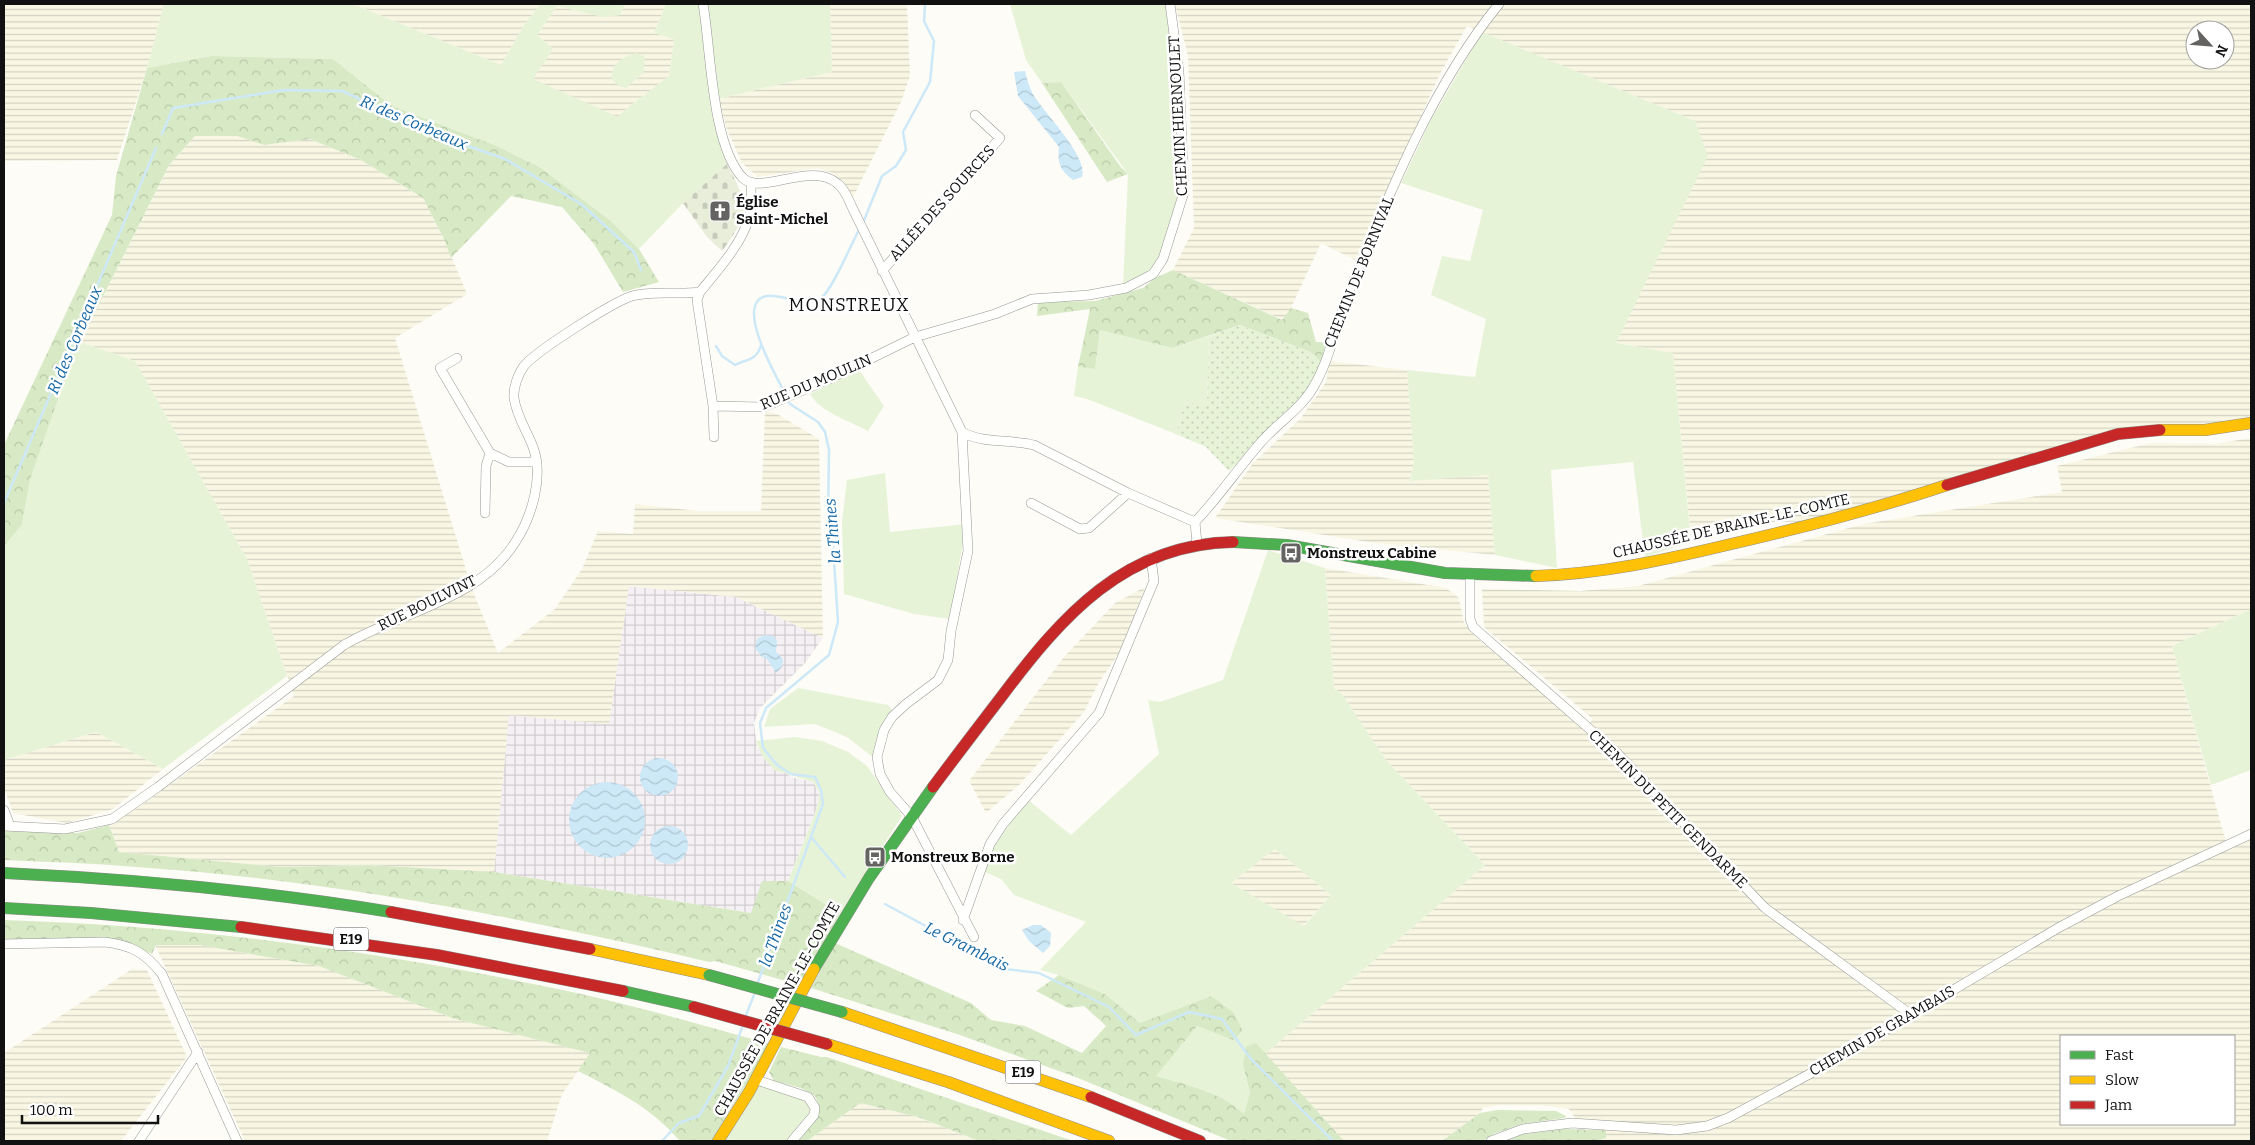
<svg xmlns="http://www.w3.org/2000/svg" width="2255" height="1145" viewBox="0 0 2255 1145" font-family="Bitter,serif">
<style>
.industrial{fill:url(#industrial-grid)}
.farmland{fill:url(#farmland-rules);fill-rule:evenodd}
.grass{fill:#e7f3d7;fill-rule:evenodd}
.forest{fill:url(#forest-crowns)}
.cemetery{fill:url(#cemetery-stones)}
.garden{fill:url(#garden-dots)}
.water{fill:url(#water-waves)}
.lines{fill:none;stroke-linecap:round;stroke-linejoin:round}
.stream{stroke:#cde8f7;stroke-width:2.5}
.street-casing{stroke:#979795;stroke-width:10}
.fast-casing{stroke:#8e8d8b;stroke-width:12}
.slow-casing{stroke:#8e8d8b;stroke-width:12}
.jam-casing{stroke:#8e8d8b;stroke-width:12}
.street{stroke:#fffffe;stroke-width:9}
.fast{stroke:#4caf50;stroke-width:11}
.slow{stroke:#ffc107;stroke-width:11}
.jam{stroke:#c62828;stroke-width:11}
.fast-bridge-casing{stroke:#858482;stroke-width:12;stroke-linecap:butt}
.jam-bridge-casing{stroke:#858482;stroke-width:12;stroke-linecap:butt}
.fast-bridge{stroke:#4caf50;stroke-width:11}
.jam-bridge{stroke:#c62828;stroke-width:11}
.labels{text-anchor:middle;stroke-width:5;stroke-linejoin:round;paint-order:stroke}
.shield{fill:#fff;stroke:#585858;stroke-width:1}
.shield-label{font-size:14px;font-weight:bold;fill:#111}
.street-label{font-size:15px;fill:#111;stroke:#fff}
.poi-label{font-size:15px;font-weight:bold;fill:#111;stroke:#fff;text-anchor:start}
.water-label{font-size:16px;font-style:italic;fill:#1768a6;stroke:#fff}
.quarter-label{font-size:18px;letter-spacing:1px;fill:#111;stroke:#fff}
</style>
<defs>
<pattern id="industrial-grid" width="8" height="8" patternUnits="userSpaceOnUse" patternTransform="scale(1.25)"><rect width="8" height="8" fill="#f5f0f3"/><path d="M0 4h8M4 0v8" fill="none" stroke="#d1cdcf"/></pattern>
<pattern id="farmland-rules" width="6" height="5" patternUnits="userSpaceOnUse" patternTransform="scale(1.25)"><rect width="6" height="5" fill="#f9f7e4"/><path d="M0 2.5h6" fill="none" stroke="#d4d3c3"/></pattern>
<pattern id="forest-crowns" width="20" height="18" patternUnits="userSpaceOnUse" patternTransform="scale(1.25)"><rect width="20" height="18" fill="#d8eac5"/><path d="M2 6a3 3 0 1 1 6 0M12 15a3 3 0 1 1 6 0" fill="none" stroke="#b8c8a8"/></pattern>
<pattern id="cemetery-stones" width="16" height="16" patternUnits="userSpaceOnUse" patternTransform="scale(1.25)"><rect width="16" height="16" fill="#e9eedb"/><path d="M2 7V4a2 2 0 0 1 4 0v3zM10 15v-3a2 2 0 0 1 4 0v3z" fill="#c7cbbb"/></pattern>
<pattern id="garden-dots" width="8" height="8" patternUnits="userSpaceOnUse" patternTransform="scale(1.25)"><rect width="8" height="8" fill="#e7f3d7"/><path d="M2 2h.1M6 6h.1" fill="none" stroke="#c5cfb8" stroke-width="1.8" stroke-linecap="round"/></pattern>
<pattern id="water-waves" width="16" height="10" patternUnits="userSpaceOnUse" patternTransform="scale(1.25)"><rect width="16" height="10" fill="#cde8f7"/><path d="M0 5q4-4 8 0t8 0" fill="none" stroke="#afc6d3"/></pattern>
</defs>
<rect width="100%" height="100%" fill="#fdfcf7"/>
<!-- industrial -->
<path class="industrial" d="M629 586 736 597 823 638 805 663 760 708 754 723 757 747 791 777 813 782 820 793 816 810 788 881H762L752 913 494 872 509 715 609 724Z"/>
<!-- farmland -->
<path class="farmland" d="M4 4H164L147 68 117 160 4 161Z
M353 4H541L524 25 501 65Z
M625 4H666L654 33 674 38 669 76 622 112 618 118 532 79 553 49 537 35 557 6 602 16 620 15Z
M830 4H907L910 76 901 102 853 197 845 183 833 173 817 168 758 177 742 163 728 132 718 99 832 72Z
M1175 4H2251V418L2222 423 2133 427 1852 509 1799 522H1730L1690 528 1673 353 1616 343 1707 156 1695 121 1467 26 1441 72 1355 260 1321 243 1291 308 1283 320 1173 270 1194 228 1188 56ZM2195 30H2225V60H2195Z
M195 136H237L264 145 310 139 361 160 423 198 444 239 467 294 395 338 472 589 498 653 555 609 582 569 598 531 633 534 635 504 698 511H761L765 410 777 414 819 439 823 638 736 597 629 586 609 724 509 715 494 872 368 865 281 867 119 852 109 825 136 809 294 696 247 559 135 361 80 342 169 165Z
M1329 361 1407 370 1414 462 1410 480 1488 475 1495 555 1375 543 1215 518 1253 463 1301 418 1326 382Z
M2251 438V609L2172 646 2228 850 2251 840V1141H1595L1606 1138V1130L1575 1118 1569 1109 1549 1106 1500 1105 1483 1108 1480 1113 1442 1141H1344L1264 1055 1485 865 1386 760 1342 694 1334 688 1325 568 1446 588 1459 598 1464 623 1476 637 1585 729 1593 719 1484 627 1482 589 1580 591 1638 586 1863 524 2062 492 2057 466 2151 443 2215 444ZM2061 1036H2234V1124H2061Z
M1145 587 1121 650 1098 684 1084 712 1020 784 986 813 969 781 1064 657 1115 603Z
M96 732 163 769 113 809 67 823 13 813 4 788V760Z
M1275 849 1331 895 1303 926 1231 883Z
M155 945H199L319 966 452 1018 591 1053 562 1094 547 1141H245Z
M132 969 147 970 187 1057 121 1141H4V1053Z
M860 1103 918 1117 979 1141H807Z"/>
<!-- grass -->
<path class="grass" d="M164 4H353L501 65 524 25 541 4H625L620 15 602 17 557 6 537 35 553 49 533 79 618 117 622 112 669 76 674 39 654 33 666 4H700L719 135 727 164 683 203 639 249 611 221 541 168 497 146 392 106 333 59 211 56 147 68Z
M707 4H830L832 72 718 99Z
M1010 4H1168L1176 58 1182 190 1162 253 1151 271 1123 286 1128 174 1061 82 1042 83 1026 60Z
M1482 32 1695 121 1708 156 1616 343 1673 353 1691 542 1645 557 1633 462 1551 470 1557 568 1495 555 1488 475 1410 481 1414 462 1407 370 1475 377 1486 319 1431 295 1442 256 1470 261 1483 210 1401 183 1432 118Z
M637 53 645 57 643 73 626 88 620 87 612 79C611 64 623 56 637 53Z
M1100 330 1172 348 1209 336 1207 407 1185 402 1176 434 1087 399 1074 396 1078 367 1095 369Z
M80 342 135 361 247 559 287 676 163 769 96 732 4 760V546L22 525 30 480 63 385Z
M859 370 884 406 868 431C850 421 820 412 810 394Z
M885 473 890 532 966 524 950 619 914 614 844 594 842 522 847 480Z
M1268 550 1325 568 1334 688 1342 694 1386 760 1485 865 1264 1055 1256 1043 1243 1065 1250 1093 1244 1115C1220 1090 1187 1085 1155 1076L1197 1026 1233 1040 1243 1031 1211 996 1140 1023 1105 994 1059 975 1040 970 1086 922 1014 895 1001 879 983 871 993 846 1028 800 1071 835 1159 754 1148 700 1160 702 1223 680ZM1275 849 1331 895 1304 926 1231 883Z
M2251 609V770L2211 785 2172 646Z
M798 688 888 705 893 711 879 729 874 758 847 737 815 724 764 727 770 709Z
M795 737 822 741 848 752 867 766 902 816 840 913 788 881 816 811 820 793 813 782 774 770 762 756 756 741Z
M757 1080 800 1095 819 1106 792 1141H710Z"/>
<!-- forest -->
<path class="forest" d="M211 56 333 59 392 106 497 146 541 168 611 221 639 249 659 282 623 292 594 244 562 207 511 196 451 258 444 239 423 198 361 160 310 139 264 145 237 136H195L169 165 80 342 63 385 30 480 22 525 4 546V445L112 215 116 176 147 68Z
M1061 82 1120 166 1128 174 1107 182 1042 83Z
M1173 270 1282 320 1291 308 1308 313 1316 342H1327L1320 362 1313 353 1240 325 1172 348 1100 330 1095 369 1078 367 1090 309 1037 316 1038 302 1095 301 1143 288 1155 278Z
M109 825 119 852 281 867 368 865 494 872 751 913 762 881H788L840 913 800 985 715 961 709 962C521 917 329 880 136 867 92 863 48 862 4 860V831L78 833Z
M4 920C198 926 392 953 581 994 645 1008 707 1027 771 1044L711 1141H680C649 1106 619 1092 578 1071L590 1053 452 1018 319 966 199 945H156L152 954 123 941H4Z
M835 943 971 1003 991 1020 1025 1026 1082 1053 1106 1026 1084 1006 1068 1008 1036 991 1059 975 1105 994 1140 1023 1211 996 1233 1012 1243 1031 1233 1040 1197 1026 1156 1076C1187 1085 1220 1091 1244 1114L1250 1093 1243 1065 1246 1047 1256 1043 1344 1141H1231L1078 1078 960 1035 811 988Z
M781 1047 821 1057H827L1073 1141H979L918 1117 860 1103 807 1141H795L819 1115V1106L815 1096 801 1088 774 1081 769 1072Z
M1498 1110 1556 1111 1566 1116 1565 1118 1522 1124 1493 1134 1483 1141H1442L1480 1113Z
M1564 1129 1606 1130V1138L1595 1141H1503L1523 1134Z"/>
<!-- cemetery -->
<path class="cemetery" d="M727 164C749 206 751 211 722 251L707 237 683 203Z"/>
<!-- garden -->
<path class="garden" d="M1240 325 1313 353 1320 362 1310 387 1297 404 1229 471 1206 447 1176 434 1185 402 1207 406 1209 336Z"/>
<!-- water -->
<path class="water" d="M1025 71C1027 79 1029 87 1033 94 1043 112 1089 157 1082 177L1073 180C1060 170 1057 163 1059 147L1018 96 1014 72Z
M764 635 773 636 777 640C777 655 772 648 783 659L782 667 776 673 767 659 762 657 755 648 757 639Z
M640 777a19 19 0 1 1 38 0a19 19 0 1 1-38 0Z
M569 820a38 38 0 1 1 76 0a38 38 0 1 1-76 0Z
M650 845a19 19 0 1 1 38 0a19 19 0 1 1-38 0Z
M1033 925H1041L1051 933 1050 946 1043 953 1029 941 1022 930Z"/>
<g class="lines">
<!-- stream -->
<path class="stream" d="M162 134 173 108 284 90 342 91 440 136 505 159 581 204 634 252 641 270
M863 223 882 176 896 166 906 150 903 132 930 82 934 41 924 21 925 4
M716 346 722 356 735 365C746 359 757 361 761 345
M786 395C778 380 732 301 767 296 784 294 804 308 821 298 832 291 852 242 860 228
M4 503 156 148
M811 837 845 877
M885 904 1005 969 1039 973 1109 1007 1136 1035 1189 1012 1222 1019 1250 1058 1333 1141
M758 982 823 804 821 790 815 777 791 774 777 765 763 748 760 723 766 708 829 655 838 622 833 545 828 521 829 450 825 432 818 422 790 404 788 400
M746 1015 754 995
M662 1141 679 1123 699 1116 728 1066 742 1028"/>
<!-- street casing -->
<g class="street-casing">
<path id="street" d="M703 4C711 48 711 145 743 178 761 196 812 160 838 184 845 189 848 199 852 207L962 432C983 444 1011 439 1034 445L1128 493 1195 522
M882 271 1000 138 975 115
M457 358 440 368 490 453 509 462H537
M713 406 764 407 827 380 915 337 995 314 1032 299 1089 295 1126 288 1153 274 1163 259 1184 192 1179 72 1170 4
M962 432 968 551 951 631 948 660 938 680 906 704 892 717 884 730 877 757 880 774 890 792 912 817 974 937
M714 437 713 406 697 300 700 292C717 271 741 245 749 218 752 207 751 194 751 183
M1031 503 1080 529 1089 528 1128 493
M485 513 486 466 490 453
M1195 522C1219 497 1239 467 1262 441 1279 422 1302 408 1314 386 1330 359 1336 324 1348 294 1388 196 1432 86 1499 4
M1195 522 1197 544
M1470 575V619L1473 627 1617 753 1765 908 1910 1014
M4 810 10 826
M4 826 65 829 112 819 158 787 344 645C400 612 480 600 516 541 532 516 544 476 533 447 527 431 516 415 514 398 513 388 518 374 524 366 536 351 613 302 632 296 653 290 678 295 700 292
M963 920 990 844 1003 824 1099 713 1154 581 1151 558
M4 944 104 942C132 945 145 953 162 974L237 1141
M757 1080 808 1097 815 1108 814 1115 792 1141
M139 1141 198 1052
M1491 1141 1523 1129 1572 1123 1676 1130 1707 1126 1728 1118 1828 1064 2058 928 2118 896 2251 834"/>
</g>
<!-- fast casing -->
<g class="fast-casing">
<path id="fast" d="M1233 542 1287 545 1445 573 1536 576
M4 873C134 879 263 891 391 912
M4 908 91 913 241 927
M814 969 869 878 933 787
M623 991 694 1007"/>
</g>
<!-- slow casing -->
<g class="slow-casing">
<path id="slow" d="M2160 430H2205L2251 423
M1536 576C1601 574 1664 560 1727 545 1801 528 1875 509 1947 485
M590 949 709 975
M842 1012 1091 1097
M827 1044 948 1082 1109 1141
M718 1141 749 1092 814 969"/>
</g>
<!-- jam casing -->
<g class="jam-casing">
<path id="jam" d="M1947 485 2118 434 2160 430
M933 787C956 756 979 726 1002 696 1062 616 1125 544 1233 542
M391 912 590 949
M241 927 437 955 623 991
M1091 1097 1200 1141"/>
</g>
<!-- street -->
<use href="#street" class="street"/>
<!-- fast -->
<use href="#fast" class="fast"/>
<!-- slow -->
<use href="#slow" class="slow"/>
<!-- jam -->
<use href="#jam" class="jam"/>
<!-- fast-bridge casing -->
<g class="fast-bridge-casing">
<path id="fast-bridge" d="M709 975 842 1012"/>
</g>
<!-- jam-bridge casing -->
<g class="jam-bridge-casing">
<path id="jam-bridge" d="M694 1007 827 1044"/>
</g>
<!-- fast-bridge -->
<use href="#fast-bridge" class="fast-bridge"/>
<!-- jam-bridge -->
<use href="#jam-bridge" class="jam-bridge"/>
</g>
<!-- icons -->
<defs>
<g id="church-square" transform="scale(1.125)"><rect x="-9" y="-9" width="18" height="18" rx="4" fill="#646362" stroke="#fff"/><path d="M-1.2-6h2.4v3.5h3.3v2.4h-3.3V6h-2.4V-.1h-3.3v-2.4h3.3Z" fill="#fff"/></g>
<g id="bus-square" transform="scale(1.125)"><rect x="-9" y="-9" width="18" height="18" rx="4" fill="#646362" stroke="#fff"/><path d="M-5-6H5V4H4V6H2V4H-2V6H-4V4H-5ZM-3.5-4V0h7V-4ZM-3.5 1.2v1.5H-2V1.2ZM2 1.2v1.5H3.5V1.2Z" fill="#fff"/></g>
</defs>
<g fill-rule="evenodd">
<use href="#church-square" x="720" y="211"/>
<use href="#bus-square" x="1291" y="553"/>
<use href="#bus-square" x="875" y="857"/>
</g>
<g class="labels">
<!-- shield labels -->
<g class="shield">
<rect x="333.5" y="927.5" width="35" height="23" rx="4"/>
<rect x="1005.5" y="1060.5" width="35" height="23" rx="4"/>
</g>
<g class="shield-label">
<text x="351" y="944">E19</text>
<text x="1023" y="1077">E19</text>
</g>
<!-- street labels -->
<g class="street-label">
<text transform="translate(1178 116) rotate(-93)" y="5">CHEMIN HIERNOULET</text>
<text transform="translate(942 203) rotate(-48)" y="5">ALLÉE DES SOURCES</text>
<text transform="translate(1359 272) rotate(-68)" y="5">CHEMIN DE BORNIVAL</text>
<text transform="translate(816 382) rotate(-23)" y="5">RUE DU MOULIN</text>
<text transform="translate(1731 526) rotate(-13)" y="5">CHAUSSÉE DE BRAINE-LE-COMTE</text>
<text transform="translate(427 603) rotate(-26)" y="5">RUE BOULVINT</text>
<text transform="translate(1668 809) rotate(45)" y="5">CHEMIN DU PETIT GENDARME</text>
<text transform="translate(777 1009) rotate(-61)" y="5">CHAUSSÉE DE BRAINE-LE-COMTE</text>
<text transform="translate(1882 1031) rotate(-30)" y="5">CHEMIN DE GRAMBAIS</text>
</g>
<!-- poi labels -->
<g class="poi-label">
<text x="736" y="207">Église<tspan x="736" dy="17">Saint-Michel</tspan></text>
<text x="1307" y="558">Monstreux Cabine</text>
<text x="891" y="862">Monstreux Borne</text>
</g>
<!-- water labels -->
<g class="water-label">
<text transform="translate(414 122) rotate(23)" y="6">Ri des Corbeaux</text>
<text transform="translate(74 340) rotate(-67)" y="6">Ri des Corbeaux</text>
<text transform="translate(832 531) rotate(-95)" y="6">la Thines</text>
<text transform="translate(775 935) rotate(-70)" y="6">la Thines</text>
<text transform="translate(967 946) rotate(26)" y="6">Le Grambais</text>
</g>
<!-- quarter labels -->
<g class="quarter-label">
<text x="849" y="311">MONSTREUX</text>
</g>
</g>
<!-- border -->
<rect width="2255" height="1145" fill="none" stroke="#111111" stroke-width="10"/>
<!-- legend -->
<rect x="2060" y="1035" width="175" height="90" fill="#ffffff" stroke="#a0a0a0"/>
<rect x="2070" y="1051" width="25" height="8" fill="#4caf50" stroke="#a0a0a0"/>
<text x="2105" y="1060" font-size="15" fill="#111111">Fast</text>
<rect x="2070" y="1076" width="25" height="8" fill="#ffc107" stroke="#a0a0a0"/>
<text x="2105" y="1085" font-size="15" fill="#111111">Slow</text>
<rect x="2070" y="1101" width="25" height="8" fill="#c62828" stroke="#a0a0a0"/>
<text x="2105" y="1110" font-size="15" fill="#111111">Jam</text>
<!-- north arrow -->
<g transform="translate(2210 45) rotate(116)"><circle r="24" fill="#ffffff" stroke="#a0a0a0"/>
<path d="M0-4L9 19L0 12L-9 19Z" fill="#646362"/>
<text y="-8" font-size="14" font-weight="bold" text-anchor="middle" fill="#111111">N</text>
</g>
<!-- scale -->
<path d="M22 1115v8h136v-8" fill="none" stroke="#111111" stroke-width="2.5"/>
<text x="30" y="1115" font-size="15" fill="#111111" stroke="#ffffff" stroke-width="4" paint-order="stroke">100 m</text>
</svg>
